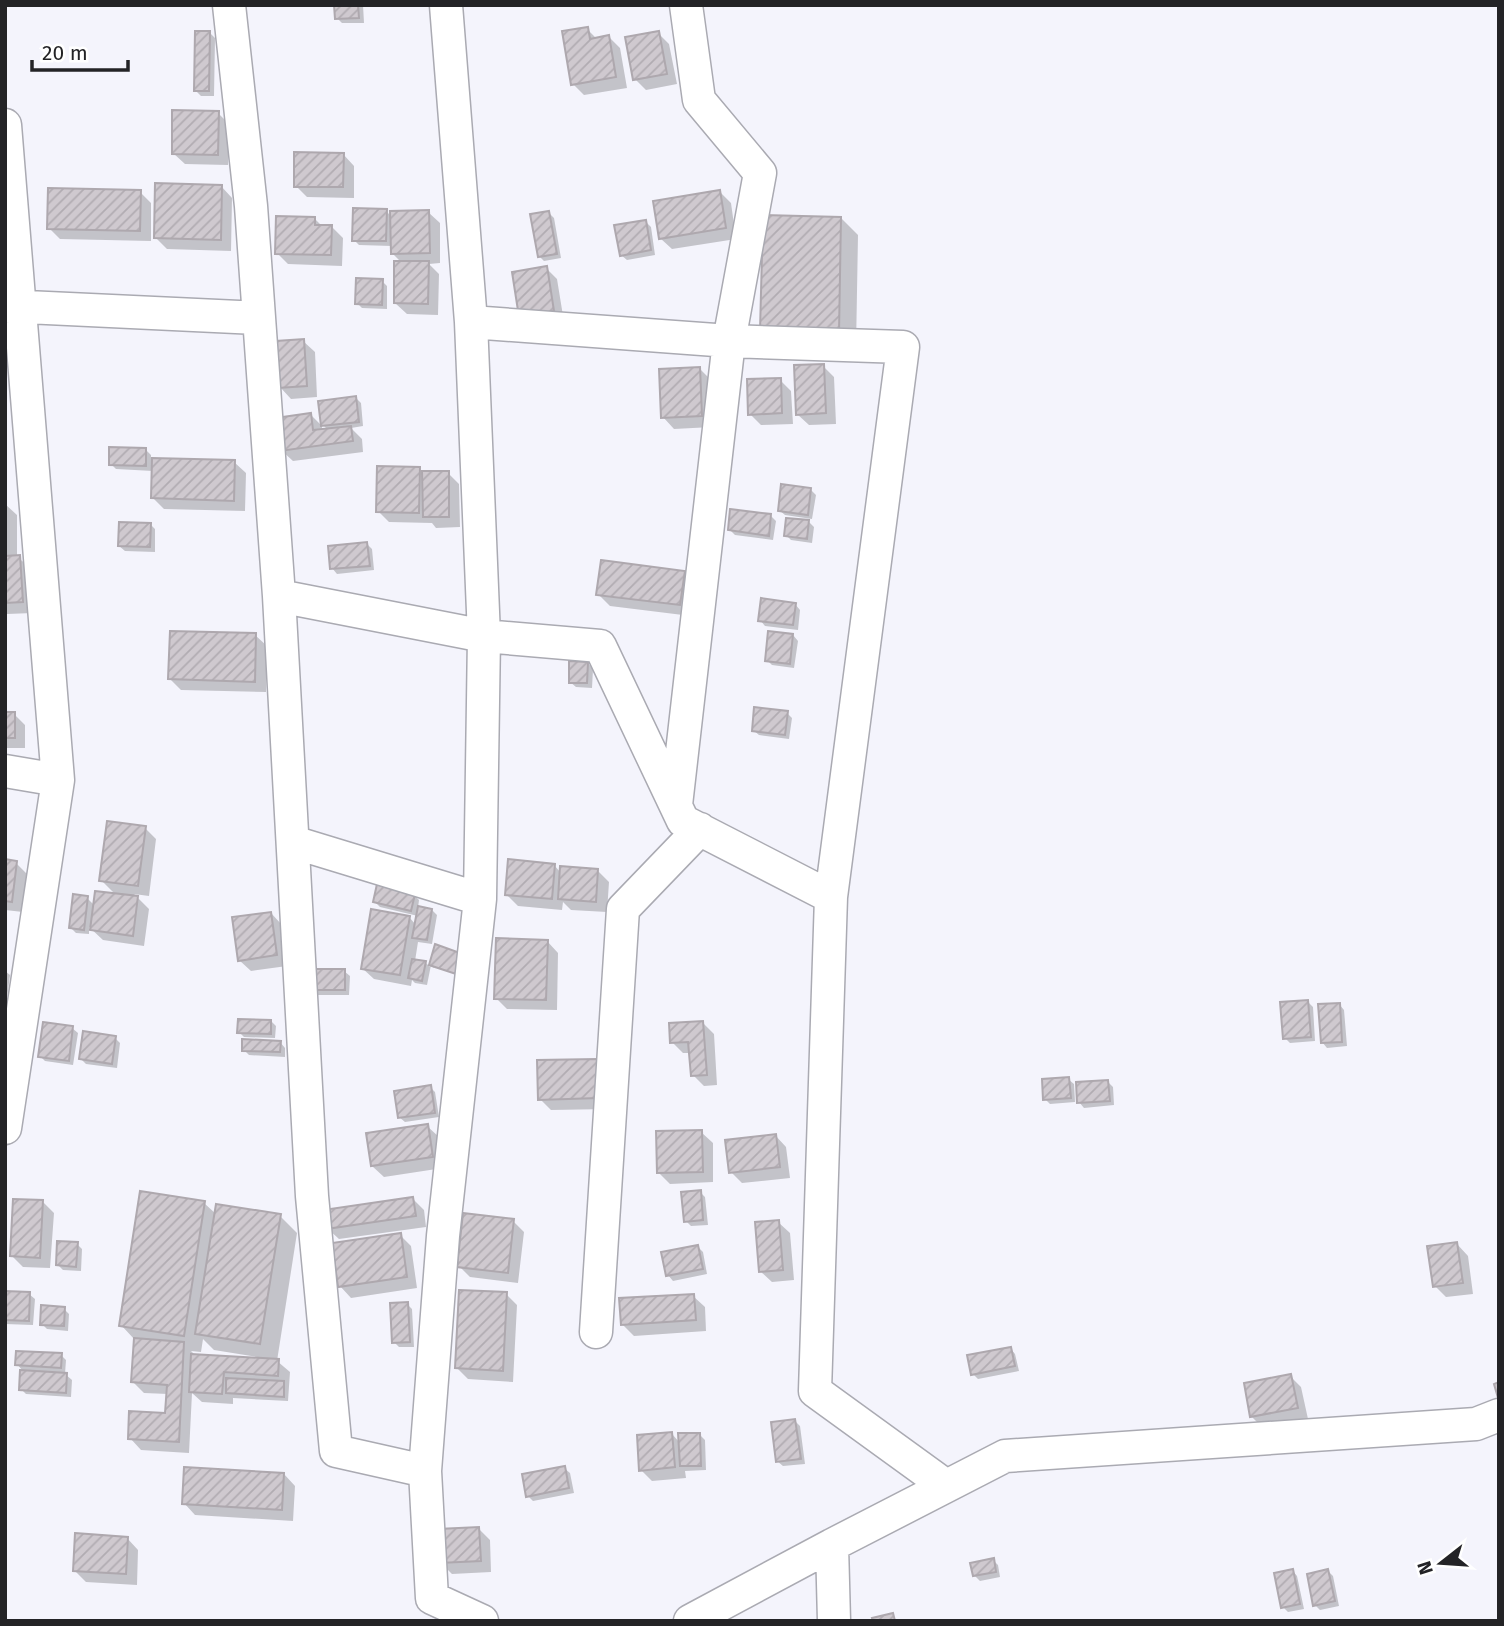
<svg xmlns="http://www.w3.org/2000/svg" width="1504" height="1626" viewBox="0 0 1504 1626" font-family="'Fira Sans',sans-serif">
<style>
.shadow{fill:#0003;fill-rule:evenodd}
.building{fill:url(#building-hatch);stroke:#aea8ae;stroke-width:2}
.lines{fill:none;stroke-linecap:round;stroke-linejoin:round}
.street-casing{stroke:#aaaab2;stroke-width:35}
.street{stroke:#fff;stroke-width:32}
</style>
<defs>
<pattern id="building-hatch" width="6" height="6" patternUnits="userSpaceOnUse" patternTransform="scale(1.75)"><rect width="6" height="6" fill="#cfc9cf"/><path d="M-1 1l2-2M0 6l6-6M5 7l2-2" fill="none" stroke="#b1acb2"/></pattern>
</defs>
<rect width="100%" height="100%" fill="#f4f4fc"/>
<!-- shadow -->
<path class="shadow" d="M336 5H363L364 23H342L337 18Z
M587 29 597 39 609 37 620 48 627 88 584 95 573 84Z
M210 33 215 38 214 96H201L196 91Z
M658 33 669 44 677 84 646 90 635 79Z
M218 113 229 124 228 165 185 164 173 153Z
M343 154 354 166V198L307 197 296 186Z
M221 186 232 198 231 251 167 249 156 238Z
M140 192 151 203V241L60 239 49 228Z
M720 192 731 203 736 239 672 249 660 238Z
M386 211 392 217 428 212 440 223V263L429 264 439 274 438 315 407 314 395 303 402 263 392 253V246L359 245 354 240Z
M549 213 554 218 561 258 544 261 539 256Z
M314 218 323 227H332L343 238 342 266 288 264 277 253Z
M841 218 858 235 856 349 779 347Z
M646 222 651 227 655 255 627 260 621 255Z
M546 268 557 279 564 322 532 327Z
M382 281 387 286V309L362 308 357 303Z
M303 341 315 352 317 397 291 399 280 387Z
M823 366 834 377 836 424 809 425 797 414Z
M700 369 711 380 712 427 674 429 663 417Z
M780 380 791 391 793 424 761 425 750 414Z
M356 398 361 403 363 426 351 428 362 439 363 452 293 461 281 450 311 415 322 426V431L328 430 323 425Z
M146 450 151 455V459L234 462 246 473 245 511 164 509 153 498V471L116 469 111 464Z
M419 469 424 473H448L459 484 460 527 436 528 432 523 389 522 378 511Z
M810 489 816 495 812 519 785 515 779 510Z
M5 504 17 515V557L31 568 33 613 7 614 5 612Z
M771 516 776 521 773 540 735 535 730 530Z
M808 521 814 527 812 543 791 540 786 535Z
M150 524 155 529V552L125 551 119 546Z
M367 544 372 549 374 570 337 574 332 568Z
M684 572 695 583 691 616 610 606 598 594Z
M795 604 800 610 798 630 765 626 760 620Z
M255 635 267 646 266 692 181 690 170 679Z
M793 635 798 641 794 668 772 665 767 660Z
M588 663 593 669 592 688 576 687 570 682Z
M787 713 792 718 789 739 759 735 753 730Z
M5 714H14L25 725V748H5Z
M145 828 156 839 149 896 134 894 149 909 144 946 103 940 89 927V934L76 933 71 928 87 898 95 906 116 895 101 880Z
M5 861 16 863 27 874 23 912 5 910Z
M554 865 561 873 598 871 609 882 607 912 571 910 563 902 562 910 518 906 507 895Z
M414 895 419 900 418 908 432 910 437 915 432 944 418 942 415 961 426 963 430 967 436 947 434 968 431 965 427 985 415 983 412 980 411 986 374 979 362 968 409 917 416 925 418 916 380 907 375 902Z
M271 913 282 925 287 966 251 971 239 960Z
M547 941 558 953 557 1010 507 1009 496 998Z
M5 971 10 975 5 1013Z
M344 971 350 976 349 995H317L312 989Z
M1308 1002 1313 1007 1315 1041 1290 1043 1285 1038Z
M1339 1004 1344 1010 1347 1046 1327 1048 1322 1042Z
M271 1021 276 1026 275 1038 244 1037 239 1032Z
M703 1023 714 1034 717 1085 704 1086 693 1075 691 1053H683L672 1042Z
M72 1028 78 1033 73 1065 45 1061 40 1056Z
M115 1038 120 1043 117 1068 86 1064 81 1059Z
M280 1042 285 1048V1057L249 1055 244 1050Z
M597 1061 608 1072 609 1109 551 1110 540 1099Z
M1068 1079 1074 1084 1075 1102 1050 1104 1045 1099Z
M1108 1082 1113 1087 1114 1105 1084 1108 1079 1102Z
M430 1087 435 1092 439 1117 405 1122 399 1117Z
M427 1126 439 1137 443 1168 384 1177 372 1166Z
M701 1132 713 1143V1182L670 1184 658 1172Z
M775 1135 786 1147 790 1178 742 1183 731 1172Z
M700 1192 705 1197 708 1225 691 1226 686 1221Z
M412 1198 424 1210 426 1227 339 1239 327 1228Z
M43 1202 54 1213 50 1268 23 1267 11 1255Z
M204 1203 216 1214 280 1216 297 1233 277 1361 290 1372 288 1401 233 1398V1404L202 1402 192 1393 189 1453 141 1450 130 1438 167 1415 168 1394 144 1393 133 1382 135 1340 121 1325ZM203 1339 214 1350 257 1357V1360L195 1355 191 1351 201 1352Z
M513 1221 524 1232 518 1283 470 1277 459 1266Z
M778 1222 790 1233 794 1280 772 1282 760 1271Z
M400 1235 411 1246 417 1288 351 1298 340 1286Z
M77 1244 82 1249 81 1271 63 1270 58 1265Z
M1457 1244 1468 1256 1473 1294 1446 1297 1435 1286Z
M698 1247 703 1252 707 1274 673 1281 668 1275Z
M5 1292 29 1294 35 1299 33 1325 5 1324Z
M506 1294 517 1305 513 1382 468 1379 457 1368Z
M693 1296 705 1307 706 1331 634 1336 622 1324Z
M407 1304 412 1309 414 1347H399L394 1342Z
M64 1309 69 1314 68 1331 47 1329 42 1324Z
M1010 1348 1015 1354 1019 1371 978 1379 973 1374Z
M61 1355 66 1360 65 1374 72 1380 71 1397 26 1394 21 1389 22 1370 17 1364Z
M1290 1376 1301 1387 1308 1419 1263 1428 1252 1417 1246 1384Z
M795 1421 800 1426 805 1464 783 1466 777 1461Z
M672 1434 680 1443 700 1435 705 1440 706 1470 685 1471 686 1478 652 1481 641 1470Z
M564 1468 570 1473 574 1493 533 1501 528 1496Z
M284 1474 295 1486 293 1521 195 1515 184 1503Z
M479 1529 490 1540 491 1572 452 1574 441 1563Z
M127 1538 138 1550 137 1585 86 1582 75 1571Z
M993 1560 998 1565 1000 1577 980 1581 974 1575Z
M1292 1570 1297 1576 1304 1609 1288 1612 1283 1607Z
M1328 1571 1333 1576 1339 1606 1320 1610 1315 1605Z"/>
<!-- building -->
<path class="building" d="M334 5H358L359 18 335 19Z
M588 27 590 39 609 35 616 77 571 85 562 31Z
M195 31H210L209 91H194Z
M659 31 667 74 633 80 625 37Z
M172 110 219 111 218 155 172 154Z
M294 152 344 153 343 187H294Z
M155 183 222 185 221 240 154 238Z
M48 188 141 190 140 231 47 229Z
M720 190 726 228 659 239 653 201Z
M353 208 387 209 386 241H352Z
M429 210 430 253 391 254 390 211Z
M549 211 557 254 538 257 530 214Z
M763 215 841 217 839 333 760 331Z
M276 216 315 217V225H332L331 255 275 254Z
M646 220 651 250 620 256 614 225Z
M394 261H429L428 304 394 303Z
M547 266 554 311 519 317 512 272Z
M356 278 383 279 382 305 355 304Z
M304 339 307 386 278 388 276 341Z
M824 364 826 413 796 415 794 365Z
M700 367 702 416 661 418 659 369Z
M781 378 782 413 748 415 747 379Z
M356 396 359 422 321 426 318 401Z
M311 413 313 430 351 426 353 441 280 451 275 418Z
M109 447 146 448V466L109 465Z
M152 458 235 460 234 501 151 498Z
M377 466 420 467 419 513 376 512Z
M422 471H449V517H423Z
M781 484 811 488 808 515 778 511Z
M730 509 771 514 769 536 728 530Z
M786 518 809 520 807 539 784 536Z
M119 522 151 523 150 547 118 546Z
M367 542 370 566 330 569 328 546Z
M20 555 23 602 5 603V556Z
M601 560 685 571 680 605 596 595Z
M761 598 796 603 793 625 758 621Z
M170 631 256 633 255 682 168 679Z
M768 631 793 634 790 664 765 661Z
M569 661 588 662 587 683H569Z
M754 707 788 711 785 735 752 731Z
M5 712H15V738H5Z
M107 821 146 826 138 886 99 881Z
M5 859 17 861 12 902 5 901Z
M508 859 555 864 552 899 505 895Z
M560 866 598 869 596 902 558 899Z
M377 884 415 894 411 911 373 902Z
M95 891 138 896 133 936 90 930Z
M73 894 88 896 84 930 69 928Z
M418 906 432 909 427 940 412 938Z
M371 909 410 916 400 975 361 969Z
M271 912 277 955 238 961 232 917Z
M496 938 548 940 546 1000 494 999Z
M435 944 463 954 456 974 429 965Z
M412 959 426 961 422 981 408 978Z
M310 969H345V990H310Z
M1308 1000 1311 1037 1283 1039 1280 1002Z
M1340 1003 1342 1042 1321 1043 1318 1004Z
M238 1019 271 1020V1034L237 1033Z
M703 1021 707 1075 691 1076 688 1042 670 1043 669 1023Z
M43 1022 73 1026 69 1061 38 1057Z
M83 1031 116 1036 112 1064 79 1059Z
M242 1039 281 1041 280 1052 242 1051Z
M597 1059 598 1098 538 1100 537 1060Z
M1069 1077 1071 1098 1043 1100 1042 1079Z
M1108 1080 1110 1101 1077 1103 1076 1082Z
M431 1085 435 1113 398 1118 394 1091Z
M428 1124 433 1157 371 1166 366 1133Z
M702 1130 703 1172 657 1173 656 1131Z
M776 1134 780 1167 729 1173 725 1140Z
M701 1190 703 1220 684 1222 681 1192Z
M140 1191 205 1201 184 1336 119 1326Z
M413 1197 416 1216 326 1229 323 1210Z
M13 1199 43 1200 40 1258 10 1256Z
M216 1204 281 1214 260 1344 195 1334Z
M463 1213 514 1219 508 1273 457 1267Z
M779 1220 783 1270 759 1272 755 1222Z
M401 1233 407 1277 338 1287 332 1243Z
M57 1241 78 1242 76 1267 56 1265Z
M1457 1242 1463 1283 1433 1287 1427 1246Z
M698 1245 703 1269 666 1276 661 1252Z
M459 1290 507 1292 503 1371 455 1368Z
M5 1291 30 1292 29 1321 5 1320Z
M694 1294 696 1320 621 1325 619 1298Z
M408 1302 410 1342 392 1343 390 1303Z
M41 1305 65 1307 64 1326 40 1325Z
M134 1338 184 1342 179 1442 128 1439 129 1411 165 1413 167 1385 131 1382Z
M1011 1347 1015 1366 971 1375 967 1355Z
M16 1351 62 1353 61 1368 15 1365Z
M191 1354 279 1359 278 1376 224 1372 222 1394 189 1392Z
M20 1370 67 1373 66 1393 19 1390Z
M1291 1374 1298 1408 1250 1417 1244 1383Z
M226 1378 284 1381V1397L226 1393Z
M1499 1382V1398H1498L1494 1384Z
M795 1419 801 1459 776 1462 771 1422Z
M672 1432 675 1467 639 1471 637 1435Z
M678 1433H700L701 1466H680Z
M565 1466 569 1488 526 1497 522 1474Z
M184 1467 284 1473 282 1510 182 1504Z
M479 1527 481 1561 439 1563 438 1529Z
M75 1533 128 1537 126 1574 73 1571Z
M994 1558 996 1572 973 1576 970 1563Z
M1293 1569 1300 1604 1281 1608 1274 1573Z
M1328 1569 1335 1601 1313 1606 1307 1574Z
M893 1613 895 1621H873L872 1618Z"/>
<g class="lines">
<!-- street casing -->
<g class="street-casing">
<path id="street" d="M229 5 251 206 279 596
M446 5 471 322
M686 5 699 100 760 173 729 341 903 347 831 897
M5 125 58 780 5 1128
M5 306 259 318
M5 771 58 780
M293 842 480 899
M596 1332 623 909 700 829
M425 1471 443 1236 480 899 484 636 471 322 729 341 676 805
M832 1545 1005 1456 1476 1424 1499 1415
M482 1621 432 1598 425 1471 336 1451 312 1196 279 596 484 636 600 646 683 821 831 897 815 1391 946 1486
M690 1621 832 1545 834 1621"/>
</g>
<!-- street -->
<use href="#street" class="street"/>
</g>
<!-- border -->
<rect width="1504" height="1626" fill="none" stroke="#232326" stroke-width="14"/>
<!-- north arrow -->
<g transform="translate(1441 1563) rotate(253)" stroke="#ffffff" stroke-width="5" paint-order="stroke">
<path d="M0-5L12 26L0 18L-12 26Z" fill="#232326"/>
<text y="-10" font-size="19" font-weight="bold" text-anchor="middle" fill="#232326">N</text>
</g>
<!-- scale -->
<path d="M32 60v10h96v-10" fill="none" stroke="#232326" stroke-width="3.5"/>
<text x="42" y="60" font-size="21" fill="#232326" stroke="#ffffff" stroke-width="5" paint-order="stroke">20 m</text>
</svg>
